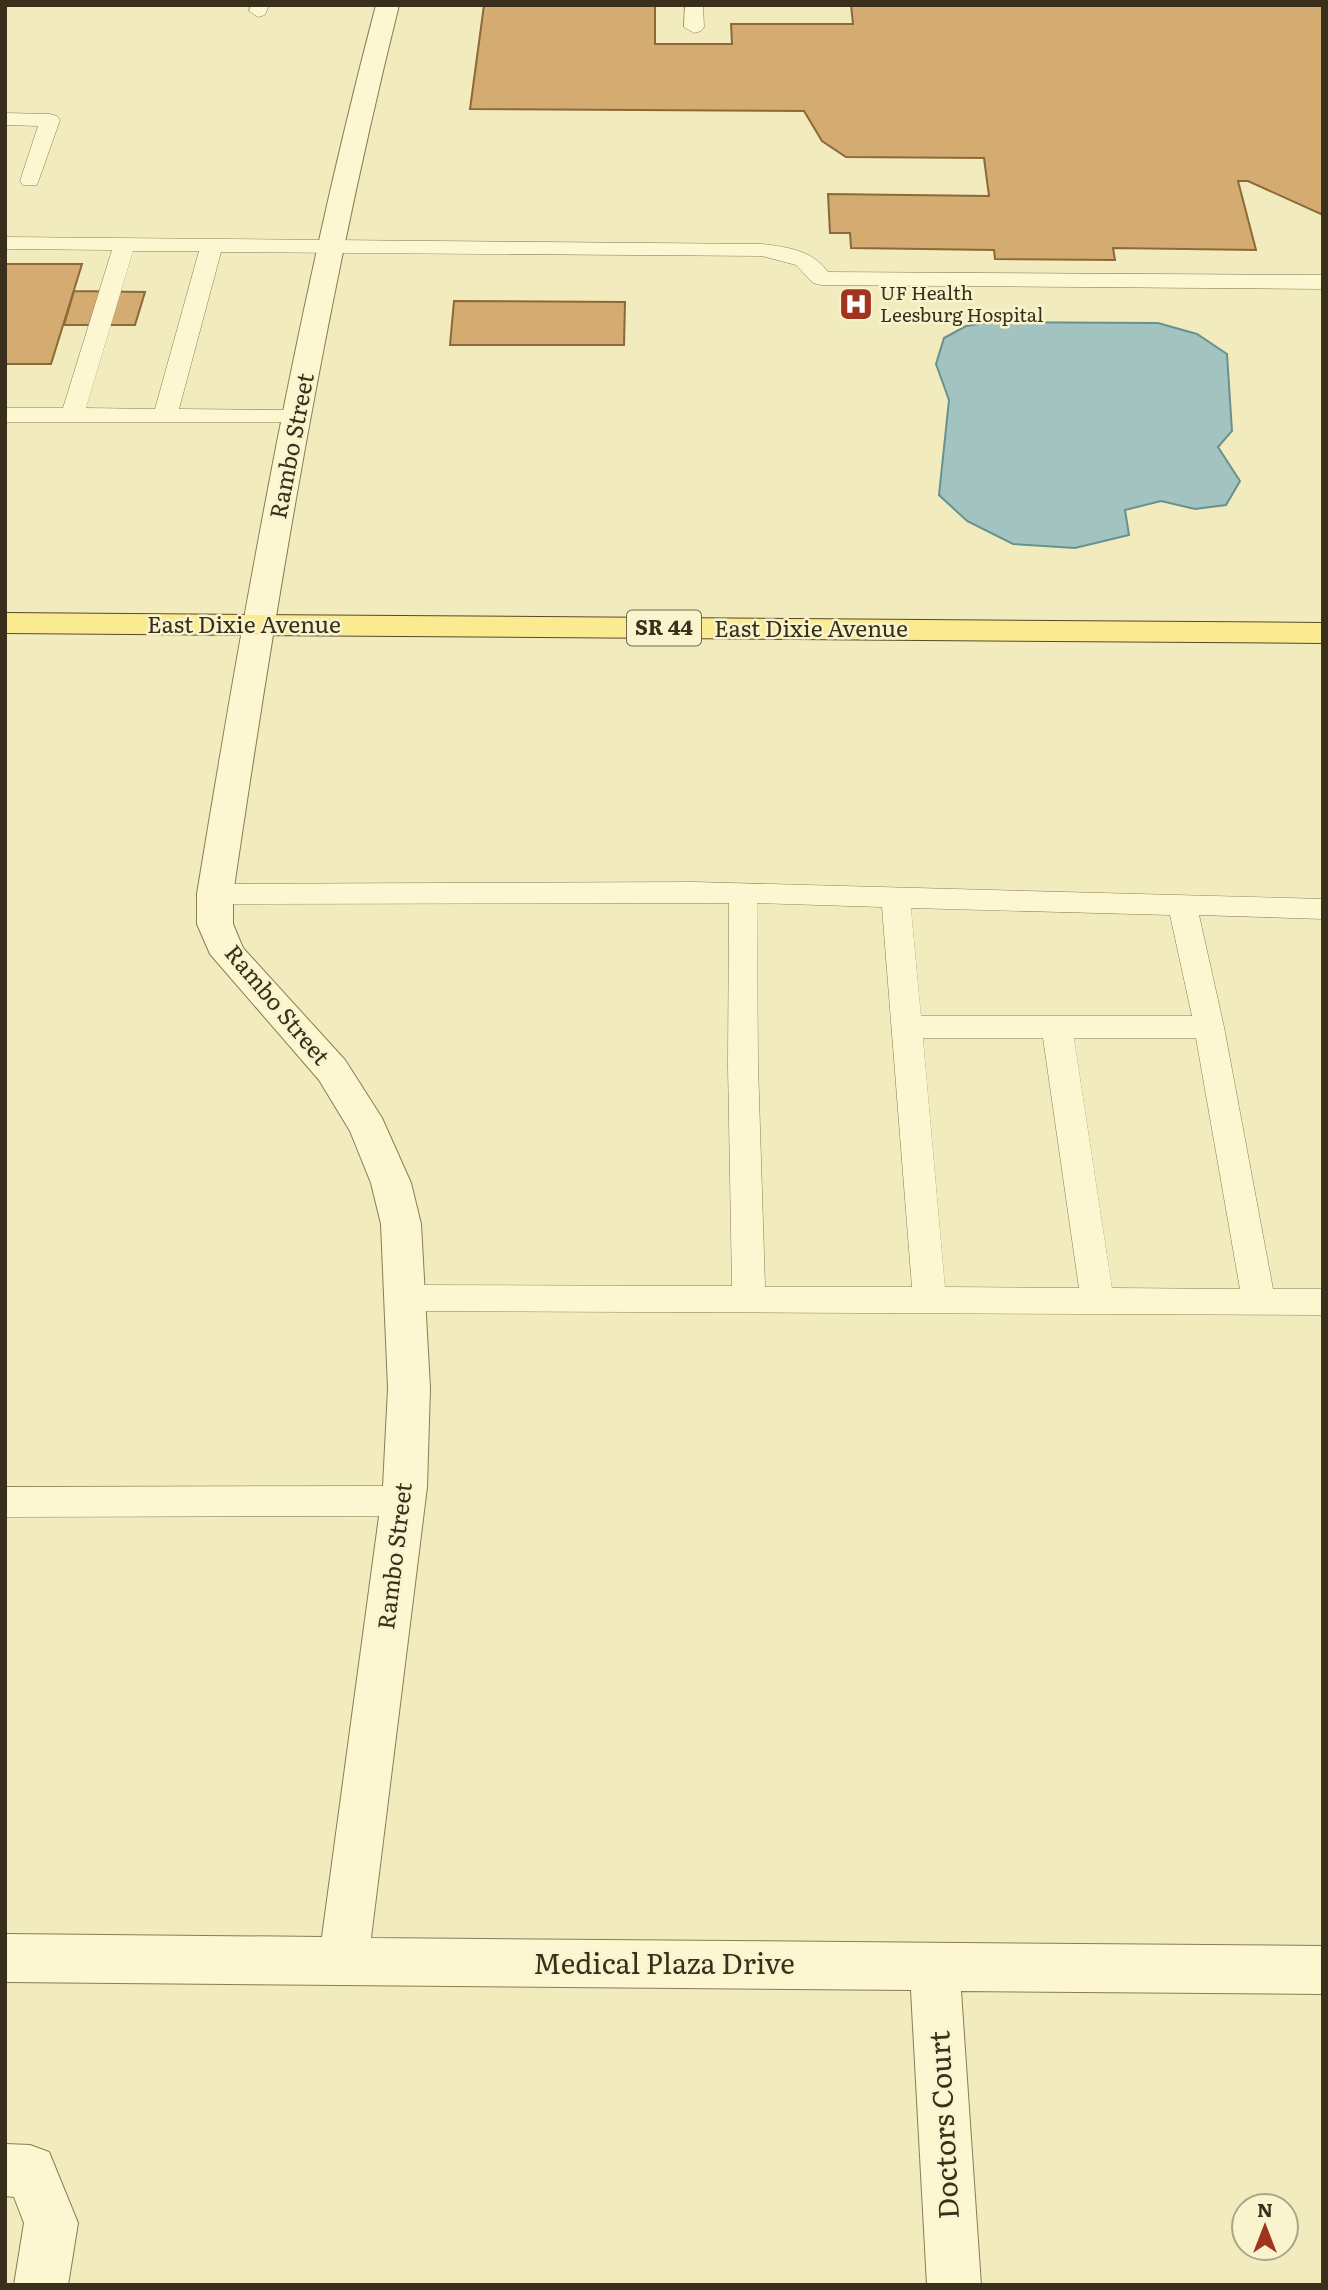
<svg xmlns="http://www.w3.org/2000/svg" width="1328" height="2290" viewBox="0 0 1328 2290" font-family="Literata,serif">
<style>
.water{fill:#a2c3bf;stroke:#68928e;stroke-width:2}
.building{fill:#d4ab70;stroke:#8d6938;stroke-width:2}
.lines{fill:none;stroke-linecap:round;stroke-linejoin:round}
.lane-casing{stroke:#8c7b55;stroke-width:1}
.street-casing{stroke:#8c7b55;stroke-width:2}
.primary-casing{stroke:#59482a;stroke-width:2}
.lane{fill:#fcf7d1;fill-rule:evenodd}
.street{fill:#fcf7d1;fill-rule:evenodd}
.primary{fill:#faeb91;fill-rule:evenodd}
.labels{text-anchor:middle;stroke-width:5;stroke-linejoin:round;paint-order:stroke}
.far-poi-label{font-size:19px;fill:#3a2f1b;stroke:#f9f4ce;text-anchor:start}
.shield{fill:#f9f4ce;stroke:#736a51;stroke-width:2}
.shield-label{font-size:21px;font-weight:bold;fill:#3a2f1b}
.street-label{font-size:23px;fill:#3a2f1b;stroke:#f9f4ce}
.near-street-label{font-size:28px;fill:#3a2f1b;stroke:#f9f4ce}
</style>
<rect width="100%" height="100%" fill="#f2ebbe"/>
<!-- water -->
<path class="water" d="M992 322 1158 323 1197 334 1227 354 1232 431 1218 447 1240 481 1226 505 1195 509 1161 501 1125 510 1129 535 1075 548 1013 544 967 521 939 495 949 400 936 364 944 338 966 326Z"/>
<!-- building -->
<path class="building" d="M484 5H655V44H732L731 24H853L851 5H1323V215L1248 181H1238L1256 250 1113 248 1115 260 995 259 994 250 851 248 850 233H830L828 194 989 196 984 158 846 157 822 141 804 111 470 109Z
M5 264H82L51 364H5Z
M74 291 145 292 135 325H64Z
M454 301 625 302 624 345H450Z"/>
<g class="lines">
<!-- lane casing -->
<g class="lane-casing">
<path id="lane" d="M251 5H269L265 15 258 17 249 11Z
M685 5H703L704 27 701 31 694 33 684 27Z
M5 113 50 114 57 116 60 120 37 185H23L20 181 38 126 5 125Z
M5 237 762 244C786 247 813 250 828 272L1323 275V289L821 285 813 283 796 265 762 256 221 252 179 409 298 410 306 412 310 417 306 422H5V408H63L112 250 5 249ZM133 251H199L155 409 86 408Z
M694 882 1323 899V919L1199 915 1224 1027 1273 1289H1323V1315L405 1311 393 1307 388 1298 393 1289 405 1285 732 1286 728 1065 729 903 215 904 205 901 201 894 205 887 215 884ZM757 903 882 907 912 1287H765L758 1065ZM911 908 1170 915 1192 1016H921ZM923 1038H1043L1079 1288 945 1287ZM1074 1038H1196L1240 1289 1112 1288Z
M403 1486 416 1491 421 1501 416 1511 403 1516 5 1517V1487Z"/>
</g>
<!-- street casing -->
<g class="street-casing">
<path id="street" d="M376 5H399C326 298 277 596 233 894V924L243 948 345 1060 382 1118 411 1183 421 1224 430 1388 427 1487 371 1938 1323 1946V1994L961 1991 981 2285H927L911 1990 5 1982V1934L322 1937 383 1487 388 1388 381 1224 371 1183 350 1131 319 1080 210 954 197 924V894C246 596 299 297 376 5Z
M5 2144 30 2145 49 2152 78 2223 68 2285H14L24 2223 14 2197 5 2196Z"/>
</g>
<!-- primary casing -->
<g class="primary-casing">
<path id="primary" d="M5 613 1323 623V643L5 633Z"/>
</g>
<!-- lane -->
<use href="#lane" class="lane"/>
<!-- street -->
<use href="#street" class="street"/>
<!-- primary -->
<use href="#primary" class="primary"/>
</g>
<!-- icons -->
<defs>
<g id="hospital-square" transform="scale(1.75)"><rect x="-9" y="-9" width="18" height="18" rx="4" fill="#a1341f" stroke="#f9f4ce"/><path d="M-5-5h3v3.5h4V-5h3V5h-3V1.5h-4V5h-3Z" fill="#fff"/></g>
</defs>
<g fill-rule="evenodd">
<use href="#hospital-square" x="856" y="304"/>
</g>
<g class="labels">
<!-- far-poi labels -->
<g class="far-poi-label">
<text x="880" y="300">UF Health<tspan x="880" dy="22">Leesburg Hospital</tspan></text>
</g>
<!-- shield labels -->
<rect class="shield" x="627" y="610.5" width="74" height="35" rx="5"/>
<g class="shield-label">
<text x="664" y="635">SR 44</text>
</g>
<!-- street labels -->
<g class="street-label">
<text transform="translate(292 446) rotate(-79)" y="8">Rambo Street</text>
<text x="244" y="633">East Dixie Avenue</text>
<text x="811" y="637">East Dixie Avenue</text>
<text transform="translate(277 1005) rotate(50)" y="8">Rambo Street</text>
<text transform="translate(395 1556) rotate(-83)" y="8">Rambo Street</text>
</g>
<!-- near-street labels -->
<g class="near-street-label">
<text x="664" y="1974">Medical Plaza Drive</text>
<text transform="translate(944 2125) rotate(-93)" y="10">Doctors Court</text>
</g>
</g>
<!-- border -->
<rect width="1328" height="2290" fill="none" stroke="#3a2f1b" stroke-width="14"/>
<!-- north arrow -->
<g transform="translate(1265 2227)"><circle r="33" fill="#f9f4ce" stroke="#ada586" stroke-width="2"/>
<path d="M0-5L12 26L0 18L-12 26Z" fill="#a1341f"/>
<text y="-10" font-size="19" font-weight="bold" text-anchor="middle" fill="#3a2f1b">N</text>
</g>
</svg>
